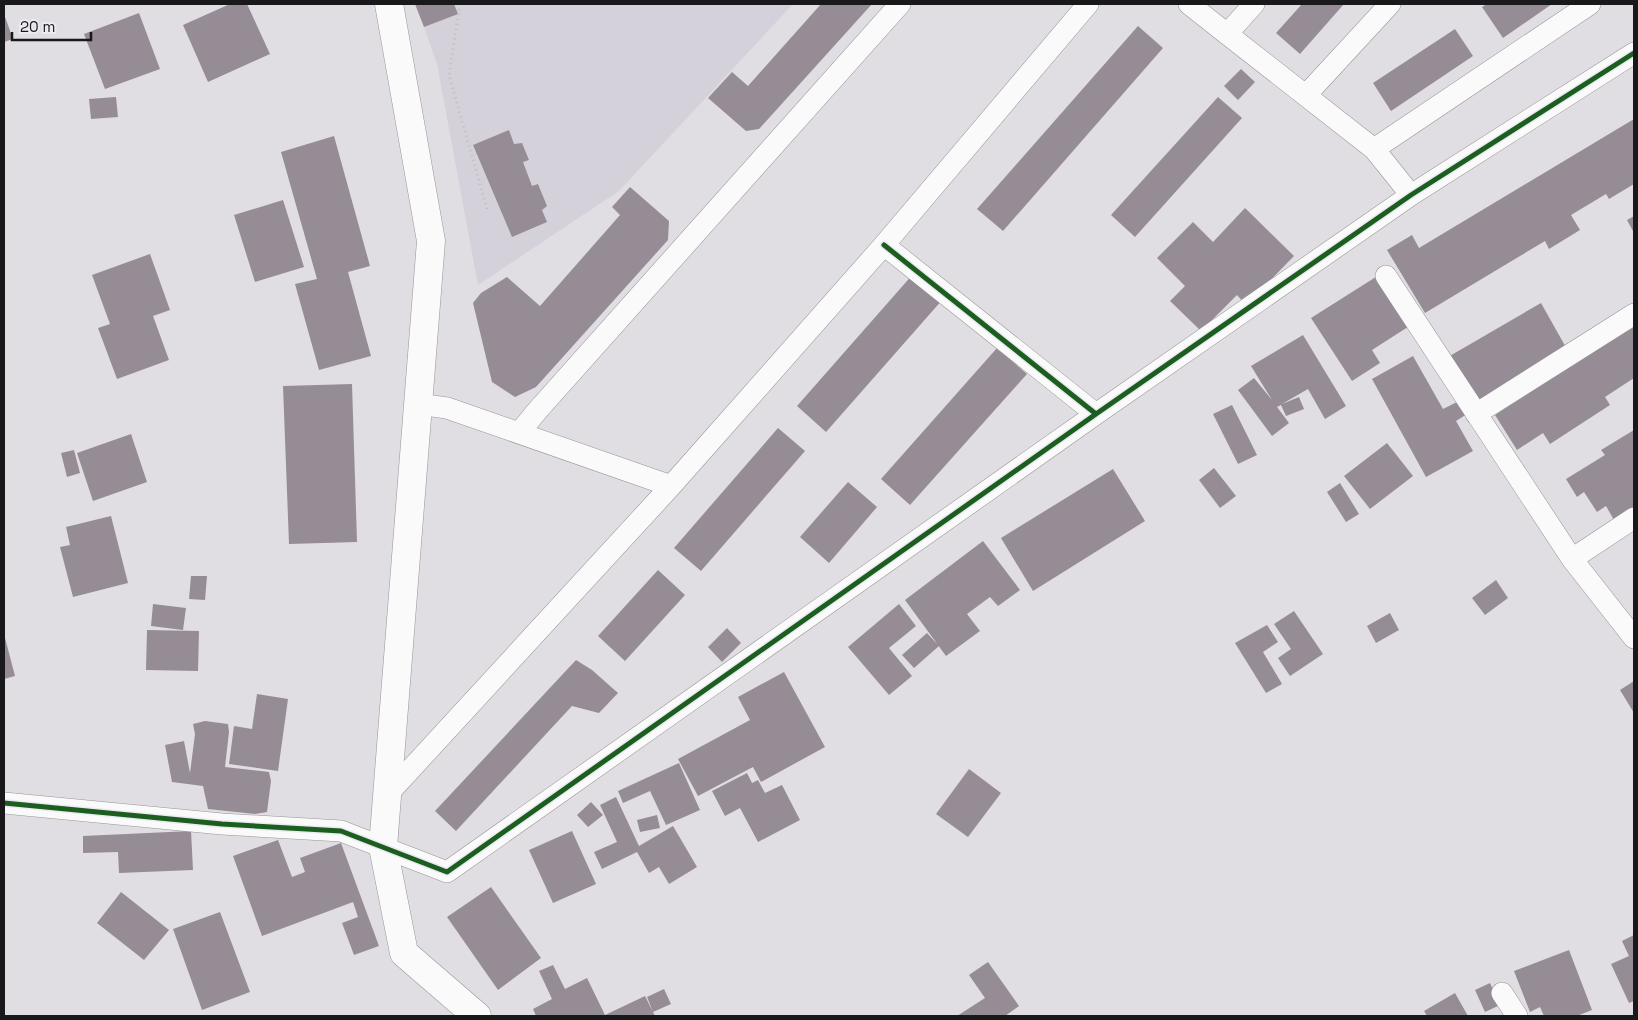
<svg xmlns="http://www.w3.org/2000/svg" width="1638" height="1020" viewBox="0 0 1638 1020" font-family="'Space Grotesk',sans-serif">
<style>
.built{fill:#d4d1da}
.building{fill:#968c96}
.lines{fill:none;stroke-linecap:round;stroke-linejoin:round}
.street-casing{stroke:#959496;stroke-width:22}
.secondary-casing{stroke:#959496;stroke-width:29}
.path{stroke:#bfbec0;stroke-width:3;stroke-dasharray:1 4;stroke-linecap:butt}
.street{stroke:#fafafb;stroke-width:21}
.secondary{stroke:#fafafb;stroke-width:28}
.cycleway-casing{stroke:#eceaf1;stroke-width:8}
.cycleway{stroke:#1b5e20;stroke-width:5}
</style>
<rect width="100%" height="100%" fill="#e0dee2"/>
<!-- built -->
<path class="built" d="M416 4H793L619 191 478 285 437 64Z"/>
<!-- building -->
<path class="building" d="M230 4H247L270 54 208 82 183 25Z
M415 4H454L458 14 424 27Z
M821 4H872L759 129 746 131 708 98 732 72 748 86Z
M1302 4H1344L1300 54 1276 33Z
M1487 4H1552L1503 38 1482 7Z
M139 13 160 69 105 89 84 34Z
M4 14 13 39 4 42Z
M1138 26 1163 48 1003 231 977 209Z
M1455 29 1473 56 1391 111 1373 83Z
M1241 69 1255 82 1238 100 1224 86Z
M116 97 118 117 91 119 89 99Z
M1218 97 1242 118 1135 237 1111 215Z
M1634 119V184L1609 199 1606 194 1571 215 1580 230 1549 249 1545 241 1425 313 1387 250 1412 235 1419 248Z
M509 130 514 144 522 143 529 160 523 162 532 186 538 184 547 206 542 210 547 222 512 237 473 145Z
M334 136 370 266 348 272 371 356 319 370 295 284 317 279 281 152Z
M630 187 669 221 668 240 536 387 515 397 492 382 473 303 481 293 507 277 540 306 620 215 612 207Z
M283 200 304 267 255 282 234 215Z
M1245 208 1294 256 1246 305 1237 295 1201 331 1170 301 1185 286 1157 258 1193 222 1213 242Z
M1634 216V233L1627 220Z
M150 254 170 310 153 316 169 360 117 379 98 328 110 324 92 275Z
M914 273 943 299 826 432 797 406Z
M1379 275 1411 325 1372 350 1380 363 1352 381 1311 318Z
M1541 303 1568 351 1476 405 1448 357Z
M1634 324V378L1605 397 1610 405 1550 444 1543 433 1517 450 1495 415Z
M1303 335 1346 406 1325 419 1308 389 1282 404 1299 397 1304 409 1286 416 1281 405 1277 407 1289 423 1272 436 1238 390 1254 378 1272 400 1251 366Z
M997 348 1027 374 910 505 881 479Z
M1413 356 1443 409 1459 401 1467 414 1456 421 1473 451 1426 477 1372 379Z
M352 384 357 542 289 544 283 386Z
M1232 405 1257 455 1238 464 1213 414Z
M778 428 805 451 701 571 674 548Z
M1634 430V508L1614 520 1606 506 1597 512 1584 492 1577 497 1566 479 1605 455 1601 450Z
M131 434 147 482 93 501 77 453Z
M1387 443 1413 476 1370 509 1344 476Z
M74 450 80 473 67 477 61 453Z
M1214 468 1236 496 1220 508 1199 480Z
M1113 469 1145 521 1033 591 1001 538Z
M848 482 877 507 829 563 800 537Z
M1340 483 1359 514 1346 522 1327 492Z
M111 516 128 583 73 597 60 547 70 545 66 527Z
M983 541 1020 590 998 606 990 597 967 614 980 631 946 656 905 600Z
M658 570 685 595 625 661 598 636Z
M191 576H207L205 600 189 599Z
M1496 580 1508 598 1485 615 1472 598Z
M153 604 186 608 183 630 151 626Z
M899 604 916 626 889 648 912 676 889 695 848 647Z
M1294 611 1323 654 1290 676 1278 658 1291 649 1274 624Z
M1390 613 1399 630 1376 643 1367 626Z
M1267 625 1278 642 1263 652 1282 684 1266 693 1235 643Z
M727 628 741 643 722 662 708 647Z
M147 630 199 631 198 671 146 670Z
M927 633 939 646 914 668 902 655Z
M4 634 15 676 4 679Z
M576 660 592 670 618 693 599 713 572 706 456 831 435 811Z
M784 672 825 747 761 782 753 767 698 796 678 759 750 720 738 697Z
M1634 681V713L1620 690Z
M257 694 288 699 278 771 229 764 234 726 252 729Z
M205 721 228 724 229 732 225 767 269 772 271 781 267 812 255 814 208 809 203 786 172 782 165 745 184 741 190 773 195 734 193 724Z
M679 763 700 810 666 825 650 791 623 803 618 791Z
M969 769 1001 793 968 837 936 814Z
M747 773 752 783 758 780 765 793 782 785 800 820 758 842 740 808 725 816 712 791Z
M616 797 639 846 673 826 697 867 669 884 659 867 649 873 637 852 602 869 594 852 617 842 600 805Z
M591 802 603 815 588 827 577 815Z
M657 815 660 828 640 832 637 820Z
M191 831 193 870 119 873 118 852 83 853V836Z
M572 831 596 884 553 903 529 850Z
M278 840 292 877 305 872 300 858 341 843 379 946 354 955 342 923 358 917 353 902 262 936 233 856Z
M491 887 541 958 498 990 447 917Z
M121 892 169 930 144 960 97 923Z
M220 912 250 992 202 1010 173 929Z
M1634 935V1001L1629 1003 1611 964 1629 956 1622 941Z
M1569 950 1592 1010 1577 1016H1544L1540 1007 1530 1012 1514 971Z
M988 962 1019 1006 1005 1016H957L985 998 969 975Z
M553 965 565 989 587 978 605 1015 645 996 655 1016H536L533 1009 552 999 539 971Z
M1490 983 1500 1005 1485 1012 1475 990Z
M664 989 671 1004 653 1012 647 997Z
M1455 993 1468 1016H1427L1424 1011Z"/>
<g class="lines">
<!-- street casing -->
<g class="street-casing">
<path id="street" d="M1189 4 1227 34 1254 4
M1227 34 1374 149 1411 195
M1306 95 1390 4
M1374 149 1590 4
M1386 276 1572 559 1634 518
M418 404 447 408 671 486
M1096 414 1411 195 1634 53
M1476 414 1634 314
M519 433 537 411 900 4
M1572 559 1634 638
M387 795 671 486 884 245 1088 4
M4 803 222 824 341 831 447 872 1096 414 884 245
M1502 993 1517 1016"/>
</g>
<!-- secondary casing -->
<g class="secondary-casing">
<path id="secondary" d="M389 4 431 241 383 847 404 953 477 1016"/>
</g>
<!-- path -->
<path class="path" d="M460 4 449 75 488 212"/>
<!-- street -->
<use href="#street" class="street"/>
<!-- secondary -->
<use href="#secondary" class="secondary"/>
<!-- cycleway casing -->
<g class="cycleway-casing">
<path id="cycleway" d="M1096 414 1411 195 1634 53
M4 803 222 824 341 831 447 872 1096 414 884 245"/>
</g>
<!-- cycleway -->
<use href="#cycleway" class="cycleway"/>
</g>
<!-- border -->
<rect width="1638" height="1020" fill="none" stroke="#19181b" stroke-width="10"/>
<!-- scale -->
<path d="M12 32v8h79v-8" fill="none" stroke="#19181b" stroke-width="2.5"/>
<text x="20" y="32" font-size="15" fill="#19181b" stroke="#eceaf1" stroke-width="4" paint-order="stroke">20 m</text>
</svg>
